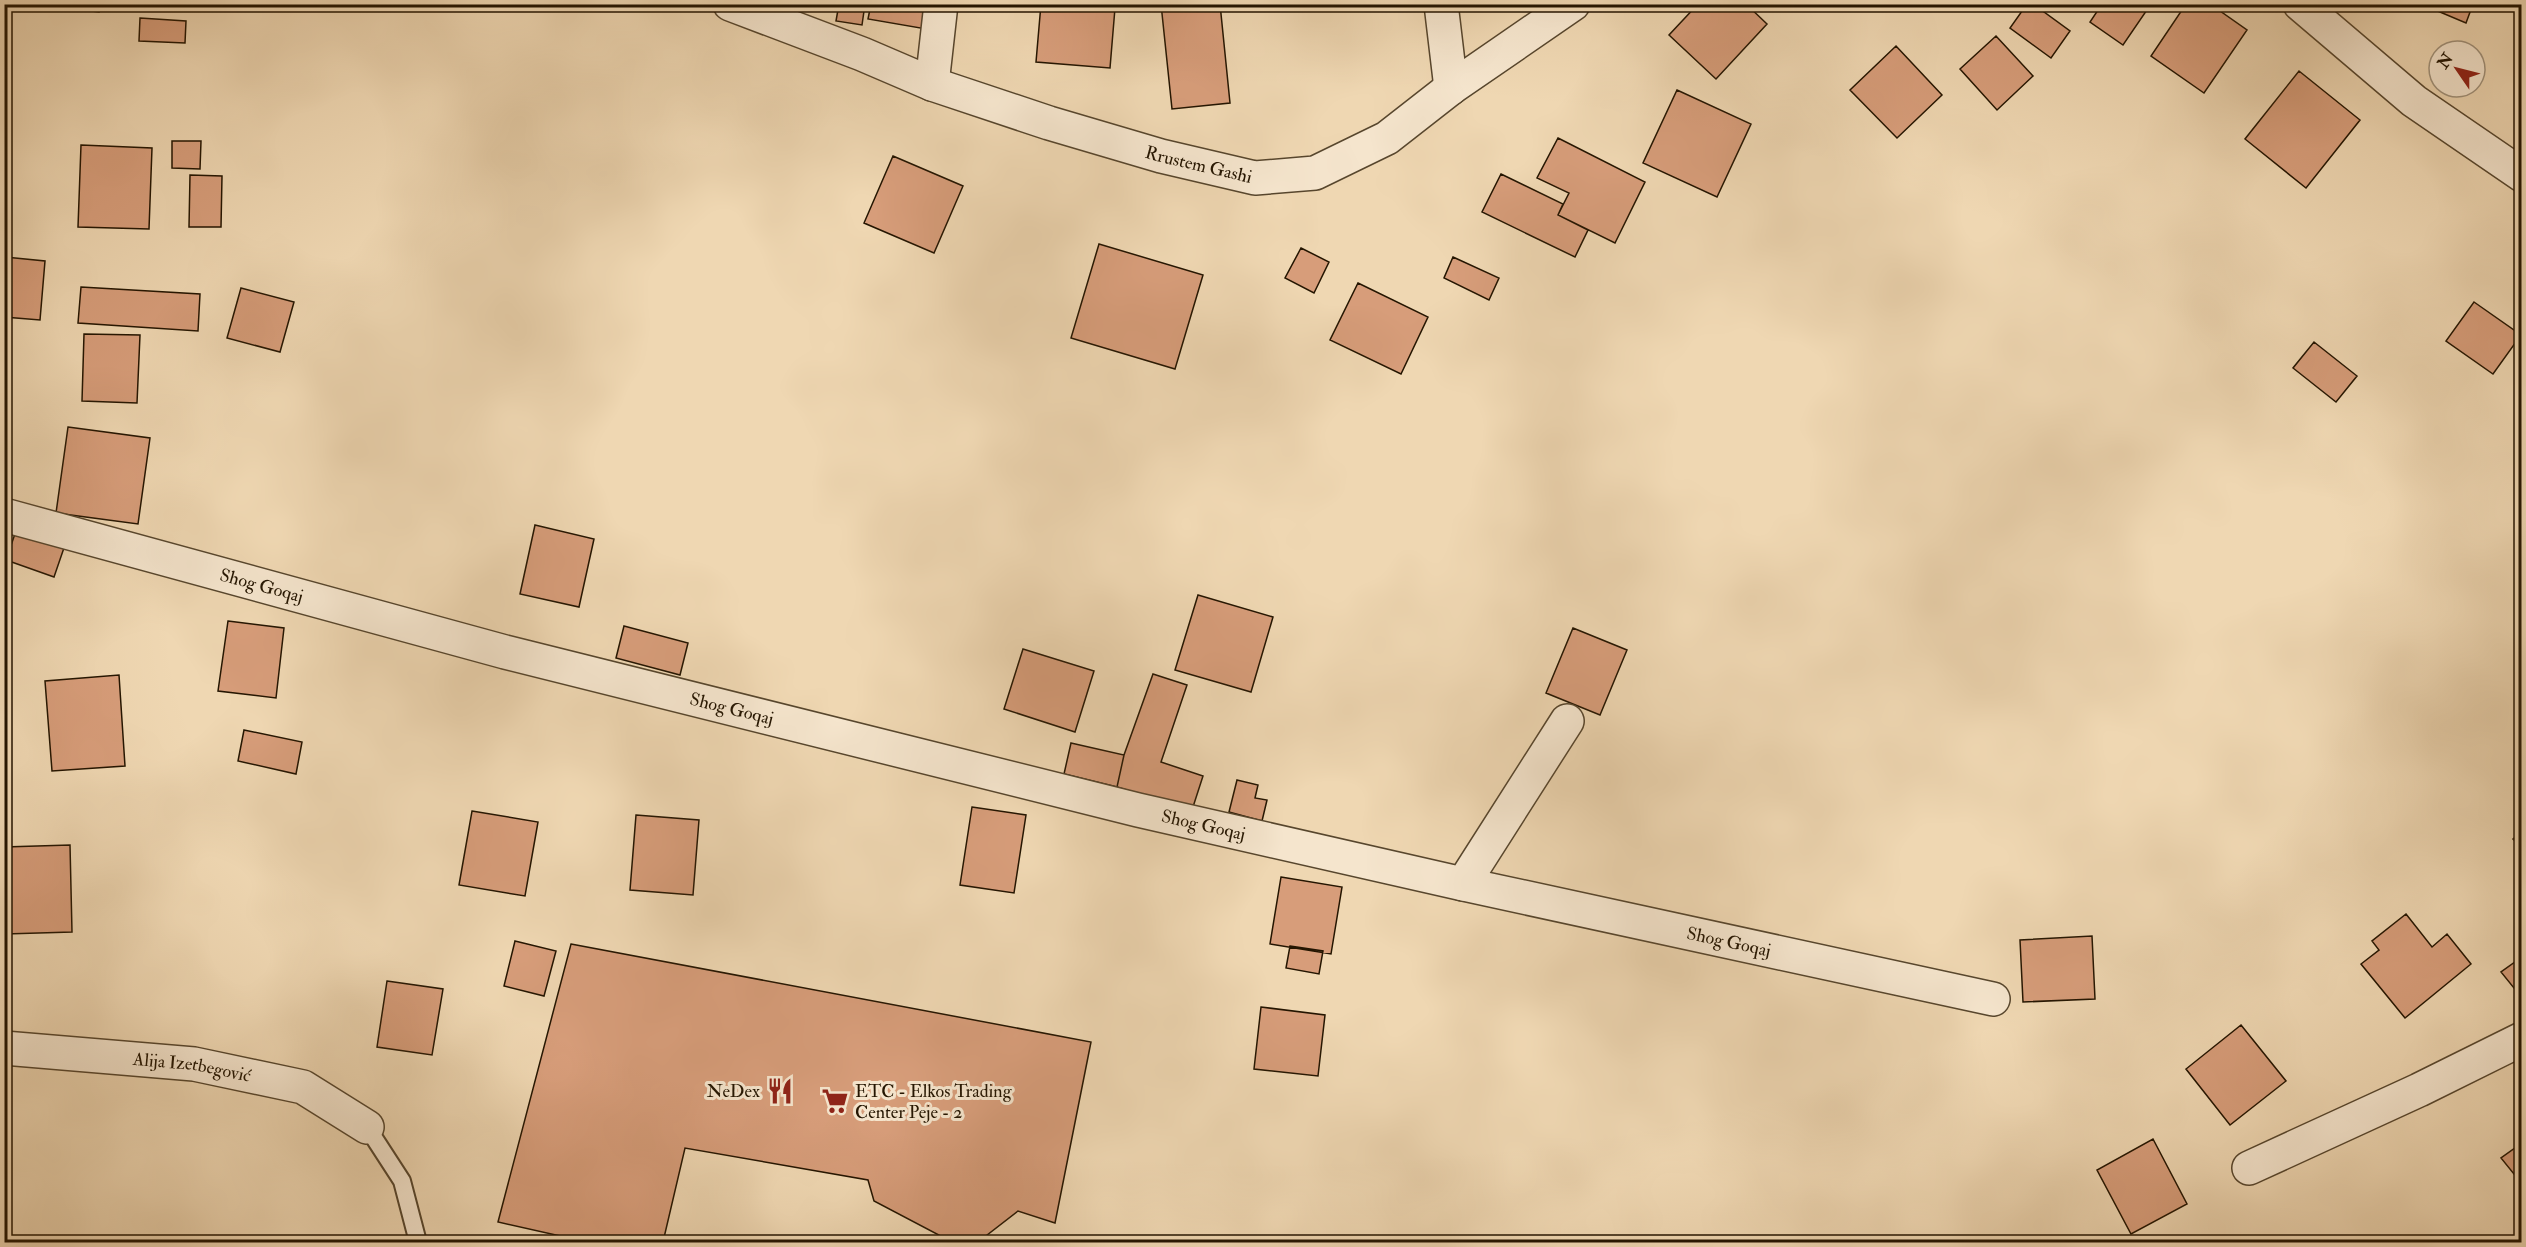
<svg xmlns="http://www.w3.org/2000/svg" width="2526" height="1247" viewBox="0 0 2526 1247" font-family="'IM FELL Double Pica',serif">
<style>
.building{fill:#d79d7a;stroke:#241501;stroke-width:1.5}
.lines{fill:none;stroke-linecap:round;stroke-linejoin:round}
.lane-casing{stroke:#57462d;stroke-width:20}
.street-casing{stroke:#57462d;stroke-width:36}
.lane{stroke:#f5e5cd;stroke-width:16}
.street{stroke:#f5e5cd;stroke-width:33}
.labels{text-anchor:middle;stroke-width:6;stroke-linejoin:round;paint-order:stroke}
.street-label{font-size:18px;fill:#241501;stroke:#f5e5cd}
.poi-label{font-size:18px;fill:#241501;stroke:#f5e5cd;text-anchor:end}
</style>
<rect width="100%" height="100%" fill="#efd7b2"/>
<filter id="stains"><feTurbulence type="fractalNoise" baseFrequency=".00333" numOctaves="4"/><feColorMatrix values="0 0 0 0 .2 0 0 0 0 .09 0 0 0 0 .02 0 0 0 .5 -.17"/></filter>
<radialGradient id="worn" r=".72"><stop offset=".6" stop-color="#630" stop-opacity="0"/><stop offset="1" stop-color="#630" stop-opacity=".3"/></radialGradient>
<!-- building -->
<path class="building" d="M32 4H99V12Z
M839 4H865L862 25 836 21Z
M871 4H930L926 29 868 19Z
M1041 4 1115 8 1110 68 1036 62Z
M1161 4H1220L1230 103 1172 109Z
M1458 4H1490L1459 10Z
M1698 4H1746L1767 24 1716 79 1669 35Z
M2027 4H2033L2070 31 2051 58 2010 28Z
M2102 4H2151L2123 45 2090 22Z
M2186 4H2210L2247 30 2204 93 2151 56Z
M2421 4H2473L2466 23Z
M140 18 186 21 185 43 139 41Z
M1996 36 2033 76 1997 110 1960 69Z
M1896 46 1942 95 1897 138 1850 90Z
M2299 71 2360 120 2306 188 2245 139Z
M1677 90 1751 124 1717 197 1643 163Z
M1558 138 1645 182 1615 243 1558 215 1569 193 1537 178Z
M172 141H201L200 169 172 168Z
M81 145 152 148 149 229 78 227Z
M893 156 963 186 934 253 864 223Z
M1501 174 1563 204 1558 215 1588 230 1575 257 1482 212Z
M190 175 222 176 221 227H189Z
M1099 244 1203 275 1175 369 1071 338Z
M1301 248 1329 262 1314 293 1285 278Z
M5 257 45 261 40 320 4 317Z
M1453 257 1499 278 1489 300 1444 278Z
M1358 283 1428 317 1401 374 1330 340Z
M81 287 200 294 198 331 78 323Z
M241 288 294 302 280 352 227 338Z
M2474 302 2521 335 2493 374 2446 341Z
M84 334 140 335 137 403 82 401Z
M2314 342 2357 376 2336 402 2293 368Z
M68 427 150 438 138 524 56 513Z
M18 525 66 542 54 577 6 560Z
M535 525 594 539 579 607 520 594Z
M1198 595 1273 617 1251 692 1175 670Z
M228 621 284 628 276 698 218 691Z
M624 626 688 643 680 675 616 658Z
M1573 628 1627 650 1600 715 1546 693Z
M1023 649 1094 671 1075 732 1004 709Z
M1153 674 1187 685 1161 762 1203 776 1192 810 1117 787 1124 755Z
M119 675 125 766 52 771 45 681Z
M244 730 302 742 296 774 238 761Z
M1071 743 1124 755 1117 787 1064 774Z
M1237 780 1258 785 1255 798 1267 800 1262 821 1229 812Z
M972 807 1026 815 1014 893 960 885Z
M472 811 538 822 525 896 459 885Z
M636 815 699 820 693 895 630 890Z
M2522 831V848L2513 839Z
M70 845 72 932 5 934 4 847Z
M1281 877 1342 887 1331 954 1270 944Z
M2406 914 2432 947 2447 934 2471 964 2405 1018 2361 964 2379 950 2372 941Z
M2092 936 2095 999 2023 1002 2020 940Z
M515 941 556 951 544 996 504 986Z
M571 944 1091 1042 1055 1223 1018 1211 978 1242H952L874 1201 868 1180 685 1148 663 1242H587L498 1222Z
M1290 946 1323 951 1319 974 1286 968Z
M2522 957V998L2501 972Z
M387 981 443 989 432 1055 377 1047Z
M1261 1007 1325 1015 1318 1076 1254 1069Z
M2241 1025 2286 1081 2230 1125 2186 1069Z
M2153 1139 2187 1204 2131 1234 2097 1170Z
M2522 1143V1184L2501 1158Z"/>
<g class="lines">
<!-- lane casing -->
<g class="lane-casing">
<path id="lane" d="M367 1127 402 1181 418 1242"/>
</g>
<!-- street casing -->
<g class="street-casing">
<g id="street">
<path id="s1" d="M730 4 862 54 932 84 1049 123 1161 156 1255 178 1315 173 1387 138 1451 88 1573 4"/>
<path d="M1441 4 1451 88"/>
<path d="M2300 4 2414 101 2522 175"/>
<path d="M932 84 941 4"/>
<path id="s2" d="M4 515 505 652 1138 810 1463 884 1567 721"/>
<path id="s3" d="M1463 884 1993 999"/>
<path id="s4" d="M4 1048 194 1064 303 1087 367 1127"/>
<path d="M2249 1168 2419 1090 2522 1039"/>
</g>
</g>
<!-- lane -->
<use href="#lane" class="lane"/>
<!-- street -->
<use href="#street" class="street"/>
</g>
<!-- icons -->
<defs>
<g id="restaurant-bare" transform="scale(2.07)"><path d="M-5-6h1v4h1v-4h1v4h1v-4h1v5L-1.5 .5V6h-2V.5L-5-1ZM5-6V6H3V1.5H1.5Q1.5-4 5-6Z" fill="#8f2418" stroke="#f5e5cd" stroke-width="2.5" paint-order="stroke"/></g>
<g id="supermarket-bare" transform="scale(2.07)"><path d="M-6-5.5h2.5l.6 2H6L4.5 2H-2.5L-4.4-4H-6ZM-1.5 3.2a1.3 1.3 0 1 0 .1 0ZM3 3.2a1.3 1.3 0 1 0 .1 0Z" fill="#8f2418" stroke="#f5e5cd" stroke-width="2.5" paint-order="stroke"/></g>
</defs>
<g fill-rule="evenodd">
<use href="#restaurant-bare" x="780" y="1091"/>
<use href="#supermarket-bare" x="835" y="1101"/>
</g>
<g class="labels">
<!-- street labels -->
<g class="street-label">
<text dy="6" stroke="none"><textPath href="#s1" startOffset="496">Rrustem Gashi</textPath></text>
<text dy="6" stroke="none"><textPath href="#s2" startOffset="267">Shog Goqaj</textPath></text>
<text dy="6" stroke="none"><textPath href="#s2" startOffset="753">Shog Goqaj</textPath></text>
<text dy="6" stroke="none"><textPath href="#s2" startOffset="1239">Shog Goqaj</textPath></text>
<text dy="6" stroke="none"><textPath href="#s3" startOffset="272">Shog Goqaj</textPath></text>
<text dy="6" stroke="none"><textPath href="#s4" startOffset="189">Alija Izetbegović</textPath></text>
</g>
<!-- poi labels -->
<g class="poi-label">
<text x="760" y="1097">NeDex</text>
<text x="855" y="1097" text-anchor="start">ETC - Elkos Trading<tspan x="855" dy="21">Center Peje - 2</tspan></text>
</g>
</g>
<!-- margin -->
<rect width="2526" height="1247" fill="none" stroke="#efd7b2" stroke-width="24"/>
<rect x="6" y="6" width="2514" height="1235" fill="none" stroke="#241501" stroke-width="3"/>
<rect x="12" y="12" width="2502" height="1223" fill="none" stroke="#241501" stroke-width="1.5"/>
<!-- north arrow -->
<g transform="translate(2457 69) rotate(305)"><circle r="28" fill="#f5e5cd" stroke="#a1927b" stroke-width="1.5"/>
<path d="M0-4.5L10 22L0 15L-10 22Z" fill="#8f2418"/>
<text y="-9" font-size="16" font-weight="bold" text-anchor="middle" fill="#241501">N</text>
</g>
<rect width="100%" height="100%" filter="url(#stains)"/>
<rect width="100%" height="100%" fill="url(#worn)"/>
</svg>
